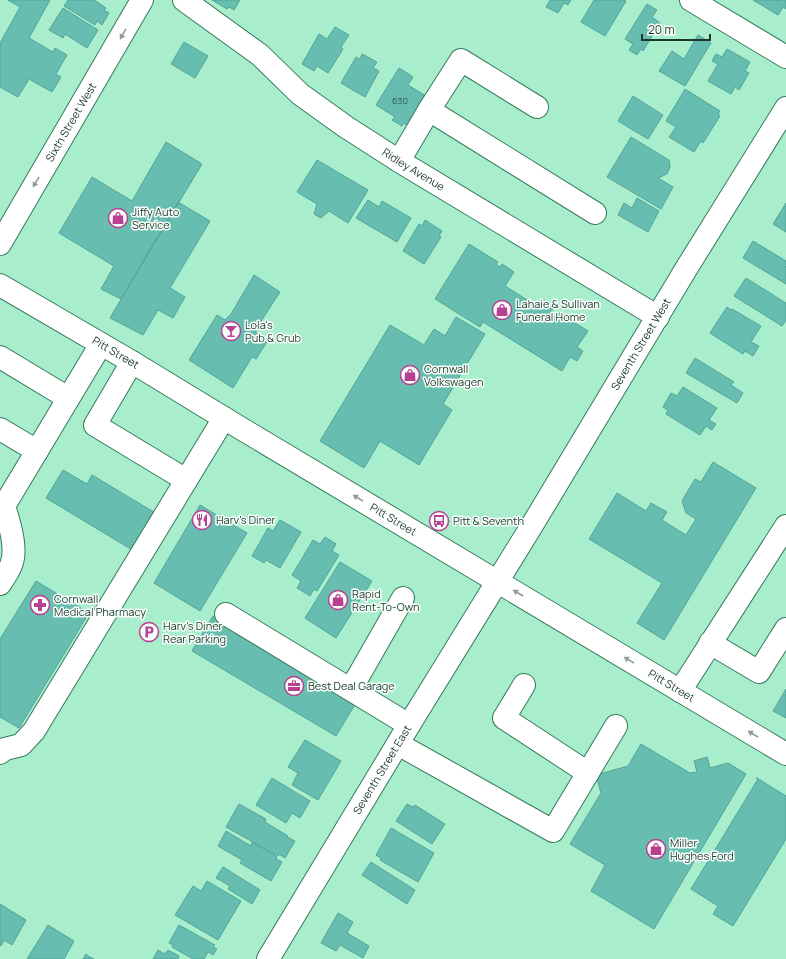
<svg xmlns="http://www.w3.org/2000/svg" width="786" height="959" viewBox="0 0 786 959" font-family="Manrope,sans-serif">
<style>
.building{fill:#67beb0;stroke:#51a598}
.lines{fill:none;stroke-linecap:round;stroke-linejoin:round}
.minor-casing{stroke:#35795b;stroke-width:24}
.minor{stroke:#fff;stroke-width:22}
.oneway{fill:#8e9c95}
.labels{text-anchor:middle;stroke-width:3;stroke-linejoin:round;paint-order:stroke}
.number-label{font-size:9px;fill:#2f5a4c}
.street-label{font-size:11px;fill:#1c382b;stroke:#f8fffb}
.poi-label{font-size:11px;fill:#1c382b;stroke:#f8fffb;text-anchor:start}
</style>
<rect width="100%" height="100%" fill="#a9eecc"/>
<!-- building -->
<path class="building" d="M8 0H50L29 38 53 52 55 48 67 55 56 74 61 77 52 92 29 79 18 97 0 87V43L20 7Z
M68 0H94L106 8 104 10 109 13 102 25 97 21 95 25 64 6Z
M212 0H240L234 10 229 7 227 9Z
M550 0H571L568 5 564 3 558 13 546 7Z
M594 0H624L626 1 605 36 581 22Z
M753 0H786V9L783 7 778 15Z
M647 4 657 10 652 17 660 23 643 51 641 49 637 55 629 50 633 44 625 39Z
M63 8 98 30 87 48 65 34 63 38 49 30Z
M335 27 349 35 341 47 343 49 328 73 317 66 314 71 302 64 319 34 327 39Z
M698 35 711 43 685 86 659 71 672 51 684 59Z
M184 42 208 56 195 78 171 64Z
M727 49 750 62 745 71 749 73 739 90 735 87 731 94 708 81 718 64 712 61 716 54 722 57Z
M362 54 377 62 373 68 379 71 365 97 341 83 356 57 360 59Z
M399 68 413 77 408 85 426 96 408 126 404 123 402 126 392 120 395 117 376 105Z
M685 89 720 111 718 114 720 116 703 143 701 141 694 152 669 137 676 127 666 121Z
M633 96 663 115 648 139 618 121Z
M631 137 669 160 670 167 667 174 658 178 673 187 661 209 607 177Z
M166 142 202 164 121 299 101 289 114 266 59 233 92 177 132 201Z
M317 160 368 190 348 223 329 211 321 218 314 214 317 204 297 192Z
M637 198 659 211 648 232 618 215 624 203 632 208Z
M368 200 379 207 382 201 411 218 397 242 356 218Z
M178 202 210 221 170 288 185 297 173 318 158 310 143 335 110 318Z
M786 203V232L773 224Z
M425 220 442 231 439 236 441 237 424 264 403 251 419 224 422 226Z
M753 241 786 261 785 266 786 267V284L743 258Z
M469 244 498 262 496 264 500 267 502 264 514 272 505 286 537 306 542 299 554 307 550 314 557 318 559 313 588 331 577 347 583 351 577 361 570 357 562 371 483 322 480 327 435 299Z
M254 275 280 292 256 329V333L268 340 256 359 252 357 233 388 189 360 217 315 225 320 231 314Z
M746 278 786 303V320L782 326 734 296Z
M727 307 731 310 732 309 761 326 751 342 759 346 753 356 745 351 743 354 710 333Z
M456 317 485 334 443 404 452 410 419 465 380 441 364 468 320 441 390 325 424 345 434 329 445 336Z
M695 358 734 382 731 385 743 393 737 403 686 373Z
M683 387 717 408 709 420 716 424 712 430 706 426 700 435 666 414 668 410 663 407 671 393 677 396Z
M713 462 756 488 664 640 637 623 662 583 589 539 617 493 646 511 651 503 667 512 662 520 686 535 696 519 686 513 682 501 695 479 701 482Z
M63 470 87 484 92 475 157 514 134 551 46 498Z
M200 505 247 533 200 611 154 583Z
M280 520 301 532 280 568 266 560 264 563 252 556 268 528 273 531Z
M325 537 336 544 332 551 339 555 317 591 314 589 310 596 297 588 301 581 292 575 313 540 320 544Z
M340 562 372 581 336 638 305 618Z
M36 581 89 613 19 728 0 717V639Z
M213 616 357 701 336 736 192 651Z
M786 689V718L773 711Z
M305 740 341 761 318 800 292 785 298 773 288 767Z
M641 744 690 773 697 772 694 761 707 757 710 768 728 763 746 774 654 929 591 891 605 865 570 844 601 793 596 775 628 766Z
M272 778 310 801 300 818 292 813 286 823 256 805Z
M756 778H757L786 796V839L733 926 713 914 718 906 691 889 758 779Z
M239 804 266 819 265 822 288 836 287 837 295 841 285 858 279 854 278 856 226 827Z
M407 804 413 807 415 805 445 824 432 844 396 821Z
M391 828 434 853 418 882 380 860 381 858 376 855Z
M226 831 251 846 252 842 277 857 276 859 282 862 271 881 240 863 242 860 218 846Z
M371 862 415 890 407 904 362 875Z
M223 867 260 890 252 904 228 889 230 886 216 878Z
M207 881 241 901 218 940 175 915 193 886 201 891Z
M0 904 26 920 12 945 4 940 1 946 0 945Z
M338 913 353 922 347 933 369 946 363 958 340 945 336 951 321 943Z
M48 925 74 941 64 959H27Z
M179 925 215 945 213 947 217 949 213 955 208 952 204 959H193L172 947 173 945 169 943Z
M158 950 165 954 168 950 179 956 178 959H153Z
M86 954 88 956 94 959H83Z"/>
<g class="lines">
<!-- minor casing -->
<g class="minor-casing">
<g id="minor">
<path id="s1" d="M184 0 260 55 300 94 346 127 399 161 658 317"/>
<path d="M691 0 786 57"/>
<path d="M429 110 461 60 537 107"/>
<path d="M399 161 429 110 595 213"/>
<path id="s2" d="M0 244 142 0"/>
<path id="s3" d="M0 285 132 362 242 429 786 754"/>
<path d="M0 357 68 398"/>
<path d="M132 362 95 425 186 480"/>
<path d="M0 429 37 451"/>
<path d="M0 584C4 578 9 571 11 565 18 549 9 522 4 506L101 344"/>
<path d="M226 614 409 725"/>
<path d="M710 643 759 672 786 629"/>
<path d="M524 685 504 718 588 773"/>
<path d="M351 689 403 598"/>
<path d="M680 691 786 526"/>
<path d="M398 744 553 831 616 726"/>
<path d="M0 753 5 749 21 745 34 731 224 418"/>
<path id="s4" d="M268 959 409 725 531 527 686 269 786 108"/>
</g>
</g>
<!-- minor -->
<use href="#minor" class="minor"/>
</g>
<!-- one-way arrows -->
<defs><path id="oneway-solid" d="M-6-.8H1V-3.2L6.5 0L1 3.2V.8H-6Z"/></defs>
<g class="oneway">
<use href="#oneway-solid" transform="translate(123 34) rotate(120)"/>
<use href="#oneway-solid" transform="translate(36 182) rotate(121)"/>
<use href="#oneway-solid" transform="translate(358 498) rotate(-149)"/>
<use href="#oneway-solid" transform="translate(518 593) rotate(-150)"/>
<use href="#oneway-solid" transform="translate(629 660) rotate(-149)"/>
<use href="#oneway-solid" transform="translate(753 734) rotate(-149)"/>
</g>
<!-- icons -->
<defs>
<g id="shop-ring" transform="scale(1)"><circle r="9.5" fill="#f8fffb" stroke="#b93f93" stroke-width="1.5"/><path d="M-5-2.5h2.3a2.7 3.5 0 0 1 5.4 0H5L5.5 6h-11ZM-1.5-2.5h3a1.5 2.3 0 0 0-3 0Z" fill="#b93f93"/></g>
<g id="bar-ring" transform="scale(1)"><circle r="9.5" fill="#f8fffb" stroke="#b93f93" stroke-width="1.5"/><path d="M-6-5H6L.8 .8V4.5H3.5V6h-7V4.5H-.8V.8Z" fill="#b93f93"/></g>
<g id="restaurant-ring" transform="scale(1)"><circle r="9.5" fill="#f8fffb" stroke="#b93f93" stroke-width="1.5"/><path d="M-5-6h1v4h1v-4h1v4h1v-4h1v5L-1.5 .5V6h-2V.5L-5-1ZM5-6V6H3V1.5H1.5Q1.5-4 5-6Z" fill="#b93f93"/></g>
<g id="bus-ring" transform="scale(1)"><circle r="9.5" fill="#f8fffb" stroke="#b93f93" stroke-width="1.5"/><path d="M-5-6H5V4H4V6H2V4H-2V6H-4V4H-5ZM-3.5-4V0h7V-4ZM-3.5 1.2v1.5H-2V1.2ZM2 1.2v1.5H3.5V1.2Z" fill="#b93f93"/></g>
<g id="pharmacy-ring" transform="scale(1)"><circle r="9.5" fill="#f8fffb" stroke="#b93f93" stroke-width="1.5"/><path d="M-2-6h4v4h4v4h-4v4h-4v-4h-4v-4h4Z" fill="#b93f93"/></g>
<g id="parking-ring" transform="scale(1)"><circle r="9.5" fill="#f8fffb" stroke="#b93f93" stroke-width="1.5"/><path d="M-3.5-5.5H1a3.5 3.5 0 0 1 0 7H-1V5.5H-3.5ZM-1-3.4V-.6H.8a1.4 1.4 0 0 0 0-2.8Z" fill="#b93f93"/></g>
<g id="office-ring" transform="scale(1)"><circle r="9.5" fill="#f8fffb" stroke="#b93f93" stroke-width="1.5"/><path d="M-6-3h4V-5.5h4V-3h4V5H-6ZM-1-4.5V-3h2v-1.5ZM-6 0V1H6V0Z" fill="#b93f93"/></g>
</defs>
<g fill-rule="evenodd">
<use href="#shop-ring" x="118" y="218"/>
<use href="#shop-ring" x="502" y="310"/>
<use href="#bar-ring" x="231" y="331"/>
<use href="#shop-ring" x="410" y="375"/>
<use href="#restaurant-ring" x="202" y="520"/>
<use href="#bus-ring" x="439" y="521"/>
<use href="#shop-ring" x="338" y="600"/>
<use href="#pharmacy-ring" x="40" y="605"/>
<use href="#parking-ring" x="149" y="632"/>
<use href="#office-ring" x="294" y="686"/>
<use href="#shop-ring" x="656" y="849"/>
</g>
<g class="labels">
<!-- number labels -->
<g class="number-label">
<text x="400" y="104">630</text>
</g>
<!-- street labels -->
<g class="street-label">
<text dy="4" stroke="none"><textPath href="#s2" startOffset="141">Sixth Street West</textPath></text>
<text dy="4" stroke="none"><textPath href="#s1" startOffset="286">Ridley Avenue</textPath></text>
<text dy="4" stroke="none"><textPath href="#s4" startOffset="719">Seventh Street West</textPath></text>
<text dy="4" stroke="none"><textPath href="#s3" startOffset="134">Pitt Street</textPath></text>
<text dy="4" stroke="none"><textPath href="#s3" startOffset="458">Pitt Street</textPath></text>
<text dy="4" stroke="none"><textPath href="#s3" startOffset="782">Pitt Street</textPath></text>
<text dy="4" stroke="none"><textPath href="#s4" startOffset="221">Seventh Street East</textPath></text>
</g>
<!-- poi labels -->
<g class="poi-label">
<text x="132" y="216">Jiffy Auto<tspan x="132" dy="13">Service</tspan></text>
<text x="516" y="308">Lahaie &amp; Sullivan<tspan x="516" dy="13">Funeral Home</tspan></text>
<text x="245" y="329">Lola's<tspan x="245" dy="13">Pub &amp; Grub</tspan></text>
<text x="424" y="373">Cornwall<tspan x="424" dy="13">Volkswagen</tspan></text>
<text x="216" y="524">Harv's Diner</text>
<text x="453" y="525">Pitt &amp; Seventh</text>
<text x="352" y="598">Rapid<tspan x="352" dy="13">Rent-To-Own</tspan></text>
<text x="54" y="603">Cornwall<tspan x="54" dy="13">Medical Pharmacy</tspan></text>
<text x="163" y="630">Harv's Diner<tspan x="163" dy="13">Rear Parking</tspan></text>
<text x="308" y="690">Best Deal Garage</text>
<text x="670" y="847">Miller<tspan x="670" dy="13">Hughes Ford</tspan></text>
</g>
</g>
<!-- scale -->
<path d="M642 34v6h68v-6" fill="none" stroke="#1c382b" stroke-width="2"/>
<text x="648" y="34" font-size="12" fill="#1c382b" stroke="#f8fffb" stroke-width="3" paint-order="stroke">20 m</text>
</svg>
